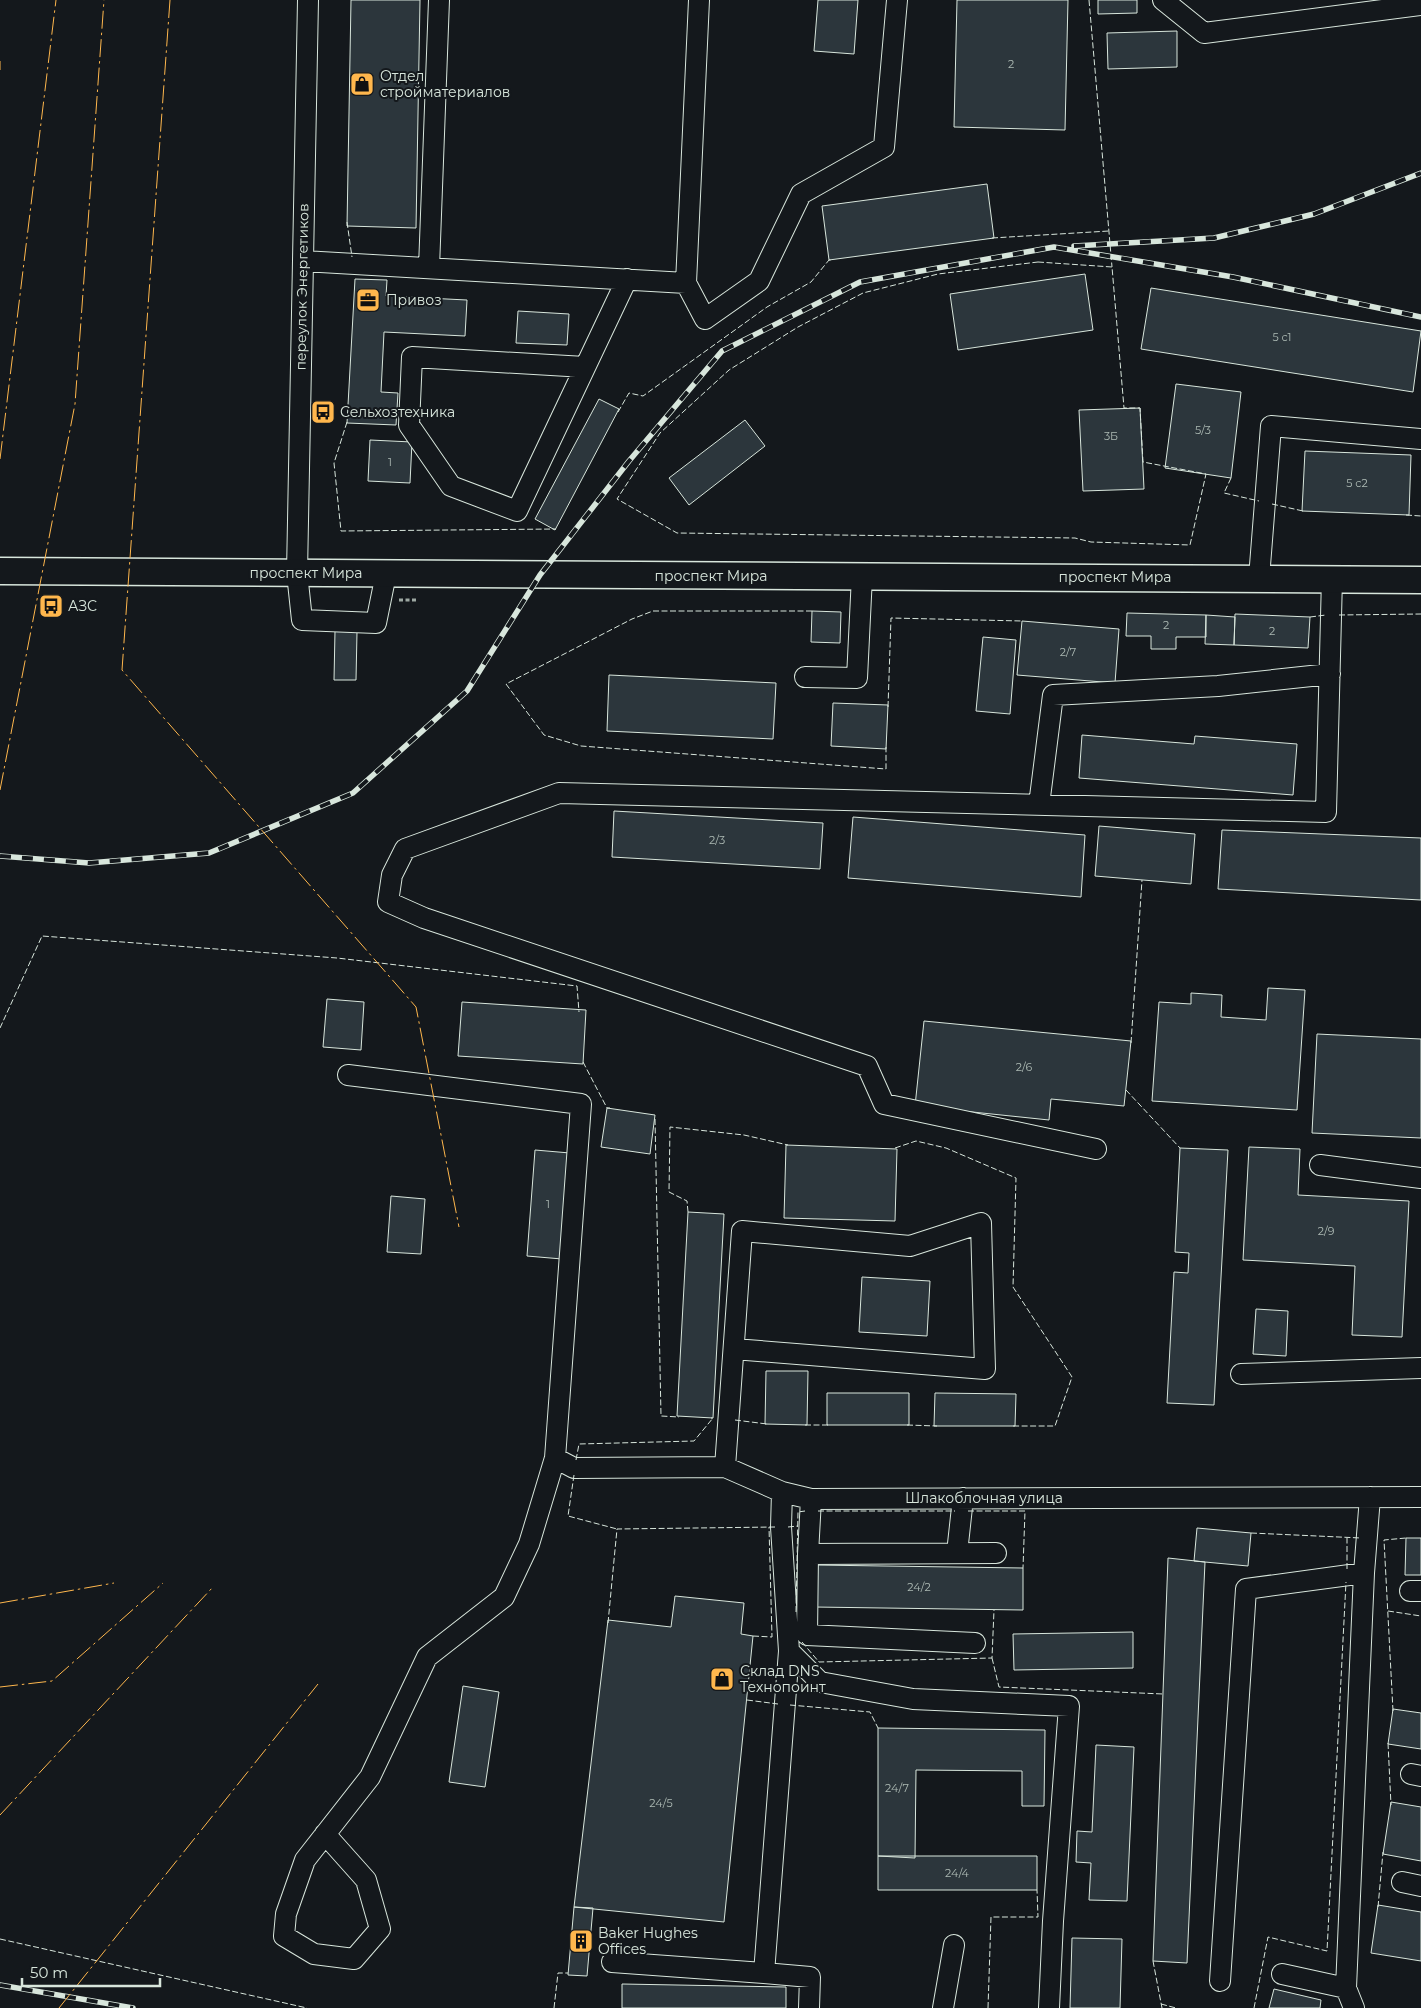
<svg xmlns="http://www.w3.org/2000/svg" width="1421" height="2008" viewBox="0 0 1421 2008" font-family="Montserrat,sans-serif">
<style>
.building{fill:#2c363c;stroke:#d8e6dc}
.lines{fill:none;stroke-linecap:round;stroke-linejoin:round}
.minor-casing{stroke:#d8e6dc;stroke-width:22}
.major-casing{stroke:#d8e6dc;stroke-width:29}
.path{stroke:#9da8a2;stroke-width:3;stroke-dasharray:4 2.5;stroke-linecap:butt}
.minor{stroke:#14181c;stroke-width:20}
.major{stroke:#14181c;stroke-width:26}
.rail-casing{stroke:#d8e6dc;stroke-width:5.5}
.rail{stroke:#14181c;stroke-width:4;stroke-dasharray:11;stroke-linecap:butt}
.fence{stroke:#d8e6dc;stroke-width:1;stroke-dasharray:6 2.5;stroke-linecap:butt}
.power{stroke:#ffb74d;stroke-width:1;stroke-dasharray:18 4 2.5 4;stroke-linecap:butt}
.labels{text-anchor:middle;stroke-width:4;stroke-linejoin:round;paint-order:stroke}
.number-label{font-size:11px;fill:#adbab4}
.poi-label{font-size:14px;fill:#d8e6dc;stroke:#14181c;text-anchor:start}
.street-label{font-size:14px;fill:#d8e6dc;stroke:#14181c}
</style>
<rect width="100%" height="100%" fill="#14181c"/>
<!-- building -->
<path class="building" d="M351 0H420L416 228 347 226Z
M818 0H858L854 54 814 51Z
M957 0H1068L1065 130 954 127Z
M1098 0H1137V13L1098 14Z
M1177 31V67L1108 69 1107 33Z
M987 184 994 238 829 260 822 206Z
M1085 274 1093 330 958 350 950 294Z
M355 279 387 280 386 296 467 300 465 336 384 332 381 392 398 393 396 425 347 423Z
M1151 288 1421 331 1413 392 1141 349Z
M518 311 569 314 567 345 516 343Z
M1176 384 1241 392 1231 478 1165 468Z
M599 399 619 409 555 530 535 519Z
M1140 408 1144 489 1083 491 1079 410Z
M745 420 765 446 689 505 669 478Z
M370 440 412 442 410 483 368 481Z
M1305 451 1411 455 1409 515 1302 511Z
M812 611 841 612 840 643 811 642Z
M1127 613 1206 615V637H1176V649H1151V636H1126Z
M1235 614 1310 617 1308 648 1234 645Z
M1206 615 1235 617 1234 645 1205 644Z
M1022 621 1119 629 1115 683 1017 675Z
M335 631 357 632 356 680H334Z
M983 637 1016 640 1010 714 976 711Z
M609 675 776 683 773 739 607 731Z
M833 703 888 705 886 749 831 746Z
M1082 735 1194 744 1195 736 1297 744 1293 795 1079 778Z
M614 811 823 823 820 869 612 857Z
M853 817 1085 835 1081 897 848 878Z
M1099 826 1195 834 1191 884 1095 876Z
M1222 830 1421 838V900L1218 889Z
M1268 988 1305 990 1297 1110 1152 1101 1159 1002 1191 1004V993L1222 995 1221 1017 1266 1020Z
M327 999 364 1002 361 1050 323 1047Z
M462 1002 586 1010 583 1064 458 1056Z
M924 1021 1131 1041 1124 1106 1051 1099 1049 1120 915 1106Z
M1317 1034 1421 1039V1138L1312 1133Z
M607 1108 655 1115 650 1154 601 1147Z
M786 1145 897 1149 895 1221 784 1218Z
M1249 1147 1300 1149 1298 1195 1409 1201 1402 1337 1352 1335 1355 1266 1243 1260Z
M1180 1148 1228 1150 1214 1405 1167 1403 1174 1272 1188 1273 1189 1253 1175 1252Z
M535 1150 570 1153 562 1259 527 1256Z
M391 1196 425 1199 421 1254 387 1252Z
M688 1212 724 1214 713 1418 677 1416Z
M862 1277 930 1281 927 1336 859 1332Z
M1256 1309 1288 1311 1286 1356 1253 1354Z
M766 1371H808L807 1425 765 1424Z
M827 1393H909V1425H827Z
M935 1393 1016 1394 1015 1426H934Z
M1197 1528 1251 1533 1248 1566 1194 1561Z
M1406 1538H1421V1575H1405Z
M1168 1558 1205 1562 1187 1963 1153 1961Z
M815 1565 1023 1568V1610L814 1607Z
M675 1596 744 1603 741 1634 753 1636 724 1922 574 1907 608 1620 671 1627Z
M1133 1632V1668L1014 1670 1013 1634Z
M463 1686 499 1692 485 1787 449 1782Z
M1393 1709 1421 1713V1749L1388 1744Z
M878 1728 1045 1730 1044 1806H1022V1771L916 1770 915 1858 878 1856Z
M1096 1745 1134 1747 1127 1901 1089 1900 1091 1863 1076 1862 1077 1831 1092 1832Z
M1391 1802 1421 1807V1861L1383 1854Z
M878 1856H1037V1890H878Z
M1378 1905 1421 1912V1961L1371 1953Z
M574 1907 593 1908 587 1976 568 1975Z
M1072 1938 1122 1939 1120 2008H1070Z
M622 1984 786 1987V2008H622Z
M1274 1989 1321 2000 1320 2008H1269Z"/>
<g class="lines">
<!-- minor casing -->
<g class="minor-casing">
<path id="minor" d="M308 0 297 573 302 620 376 623 386 574
M699 0 686 283 705 319 759 281 801 194 884 147 897 0
M1163 0 1204 33 1421 5
M303 261 686 283
M429 268 439 0
M585 367 412 357 409 425 451 486 517 511 627 279
M1259 578 1271 426 1421 439
M805 677 857 678 862 576
M1039 805 1053 695 1218 686 1330 674
M1096 1149 884 1104 867 1066 424 918 388 902 392 875 405 849 559 793 1326 812 1332 578
M1320 1165 1421 1178
M1241 1374 1421 1368
M555 1458 574 1468 725 1467 782 1492 811 1499 1421 1497
M725 1467 742 1231 910 1246 981 1223 985 1369 734 1349
M811 1499 808 1554 807 1635 975 1643
M957 1553 963 1498
M808 1554 996 1553
M1410 1591H1421
M789 1651 820 1682 913 1699 1069 1706 1053 1921 1049 2008
M1411 1774 1421 1776
M325 1834 366 1880 380 1929 354 1959 314 1954 284 1936 286 1914 305 1860 370 1777 427 1657 504 1597 529 1544 555 1458 581 1104 348 1075
M1402 1882 1421 1886
M612 1962 764 1973 789 1651 781 1527 782 1492
M764 1973 810 1977 809 2008
M1282 1974 1346 1988 1364 1573
M1220 1981 1246 1589 1364 1573 1370 1497
M1346 1988 1354 2008
M943 2008 954 1945"/>
</g>
<!-- major casing -->
<g class="major-casing">
<path id="major" d="M0 571 1421 580"/>
</g>
<!-- path -->
<path class="path" d="M399 600H416"/>
<!-- minor -->
<use href="#minor" class="minor"/>
<!-- major -->
<use href="#major" class="major"/>
<!-- rail casing -->
<g class="rail-casing">
<path id="rail" d="M1074 246 1214 238 1314 214 1421 173
M0 856 89 863 209 853 353 793 467 691 540 575 629 461 722 351 860 282 1054 247 1233 277 1421 317
M0 1985 133 2008"/>
</g>
<!-- rail -->
<use href="#rail" class="rail"/>
<!-- fence -->
<path class="fence" d="M1089 0 1112 267
M347 222 352 257
M992 238 1109 231
M1038 262 1112 267 1124 408H1140L1143 462 1206 474 1190 545 1091 542 1075 538 677 533 617 499 660 433 729 370 798 327 863 293 938 274Z
M618 412 629 393 643 396 767 307 811 282 829 260H831
M347 422 334 463 341 531 556 529
M1231 478 1224 493 1259 501
M1272 504 1303 511
M1406 515 1421 516
M812 611H653L632 619 506 684 544 735 581 746 886 769V747
M1339 615 1421 614
M1310 617 1326 615
M888 707 891 618 1022 621
M0 1028 42 936 337 958 577 986 579 1012
M1131 1043 1142 880
M583 1062 607 1108H610
M1126 1090 1180 1148
M655 1119 661 1416 679 1417
M895 1148 916 1141 946 1148 1016 1178 1013 1287 1072 1377 1055 1426H1012
M688 1212 687 1201 669 1192 670 1127 744 1135 788 1145
M735 1420 767 1424
M805 1425H830
M907 1425 937 1426
M576 1460 579 1444 694 1441 713 1418H711
M574 1475 568 1516 617 1529
M818 1511H955
M968 1511H1025L1023 1568
M788 1527 798 1526
M1251 1533 1361 1538
M1347 1569V1538
M1388 1611 1421 1616
M796 1612 798 1512 805 1511
M608 1623 617 1529 775 1527
M753 1636 772 1637 769 1527
M802 1642 819 1662 992 1658 994 1610
M992 1658 999 1687 1163 1694
M747 1700 778 1704
M790 1705 870 1712 878 1728
M1393 1711 1384 1540 1406 1538
M1388 1743 1391 1805
M1378 1907 1383 1852
M0 1939 307 2008
M1153 1961 1162 2008
M1161 2004 1176 2008
M554 2008 558 1973H568
M988 2008 991 1917H1038L1037 1890
M1254 2008 1268 1937 1327 1951 1346 1582"/>
<!-- power -->
<path class="power" d="M170 0 122 670 416 1007 459 1227
M0 61V70
M0 459 56 0
M0 790 75 404 104 0
M0 1603 114 1583
M0 1687 52 1681 163 1583
M0 1815 213 1587
M59 2008 318 1684"/>
</g>
<!-- icons -->
<defs>
<g id="shop-square" transform="scale(1.25)"><rect x="-9" y="-9" width="18" height="18" rx="4" fill="#ffb74d" stroke="#14181c"/><path d="M-5-2.5h2.3a2.7 3.5 0 0 1 5.4 0H5L5.5 6h-11ZM-1.5-2.5h3a1.5 2.3 0 0 0-3 0Z" fill="#111"/></g>
<g id="office-square" transform="scale(1.25)"><rect x="-9" y="-9" width="18" height="18" rx="4" fill="#ffb74d" stroke="#14181c"/><path d="M-6-3h4V-5.5h4V-3h4V5H-6ZM-1-4.5V-3h2v-1.5ZM-6 0V1H6V0Z" fill="#111"/></g>
<g id="bus-square" transform="scale(1.25)"><rect x="-9" y="-9" width="18" height="18" rx="4" fill="#ffb74d" stroke="#14181c"/><path d="M-5-6H5V4H4V6H2V4H-2V6H-4V4H-5ZM-3.5-4V0h7V-4ZM-3.5 1.2v1.5H-2V1.2ZM2 1.2v1.5H3.5V1.2Z" fill="#111"/></g>
<g id="building-square" transform="scale(1.25)"><rect x="-9" y="-9" width="18" height="18" rx="4" fill="#ffb74d" stroke="#14181c"/><path d="M-4-6H4V6H1V3H-1V6H-4ZM-2.5-4.3h1.7v1.8h-1.7ZM.8-4.3h1.7v1.8H.8ZM-2.5-1h1.7V.8h-1.7ZM.8-1h1.7V.8H.8Z" fill="#111"/></g>
</defs>
<g fill-rule="evenodd">
<use href="#shop-square" x="362" y="84"/>
<use href="#office-square" x="368" y="300"/>
<use href="#bus-square" x="323" y="412"/>
<use href="#bus-square" x="51" y="606"/>
<use href="#shop-square" x="722" y="1679"/>
<use href="#building-square" x="581" y="1941"/>
</g>
<g class="labels">
<!-- number labels -->
<g class="number-label">
<text x="1011" y="68">2</text>
<text x="1282" y="341">5 с1</text>
<text x="1203" y="434">5/3</text>
<text x="1111" y="440">3Б</text>
<text x="390" y="466">1</text>
<text x="1357" y="487">5 с2</text>
<text x="1166" y="629">2</text>
<text x="1272" y="635">2</text>
<text x="1068" y="656">2/7</text>
<text x="717" y="844">2/3</text>
<text x="1024" y="1071">2/6</text>
<text x="548" y="1208">1</text>
<text x="1326" y="1235">2/9</text>
<text x="919" y="1591">24/2</text>
<text x="897" y="1792">24/7</text>
<text x="661" y="1807">24/5</text>
<text x="957" y="1877">24/4</text>
</g>
<!-- poi labels -->
<g class="poi-label">
<text x="380" y="81">Отдел<tspan x="380" dy="16">стройматериалов</tspan></text>
<text x="386" y="305">Привоз</text>
<text x="340" y="417">Сельхозтехника</text>
<text x="68" y="611">АЗС</text>
<text x="740" y="1676">Склад DNS<tspan x="740" dy="16">Технопоинт</tspan></text>
<text x="598" y="1938">Baker Hughes<tspan x="598" dy="16">Offices</tspan></text>
</g>
<!-- street labels -->
<g class="street-label">
<text transform="translate(302 287) rotate(-89)" y="5">переулок Энергетиков</text>
<text x="306" y="578">проспект Мира</text>
<text x="711" y="581">проспект Мира</text>
<text x="1115" y="582">проспект Мира</text>
<text x="984" y="1503">Шлакоблочная улица</text>
</g>
</g>
<!-- scale -->
<path d="M22 1978v8h138v-8" fill="none" stroke="#d8e6dc" stroke-width="2.5"/>
<text x="30" y="1978" font-size="15" fill="#d8e6dc" stroke="#14181c" stroke-width="4" paint-order="stroke">50 m</text>
</svg>
